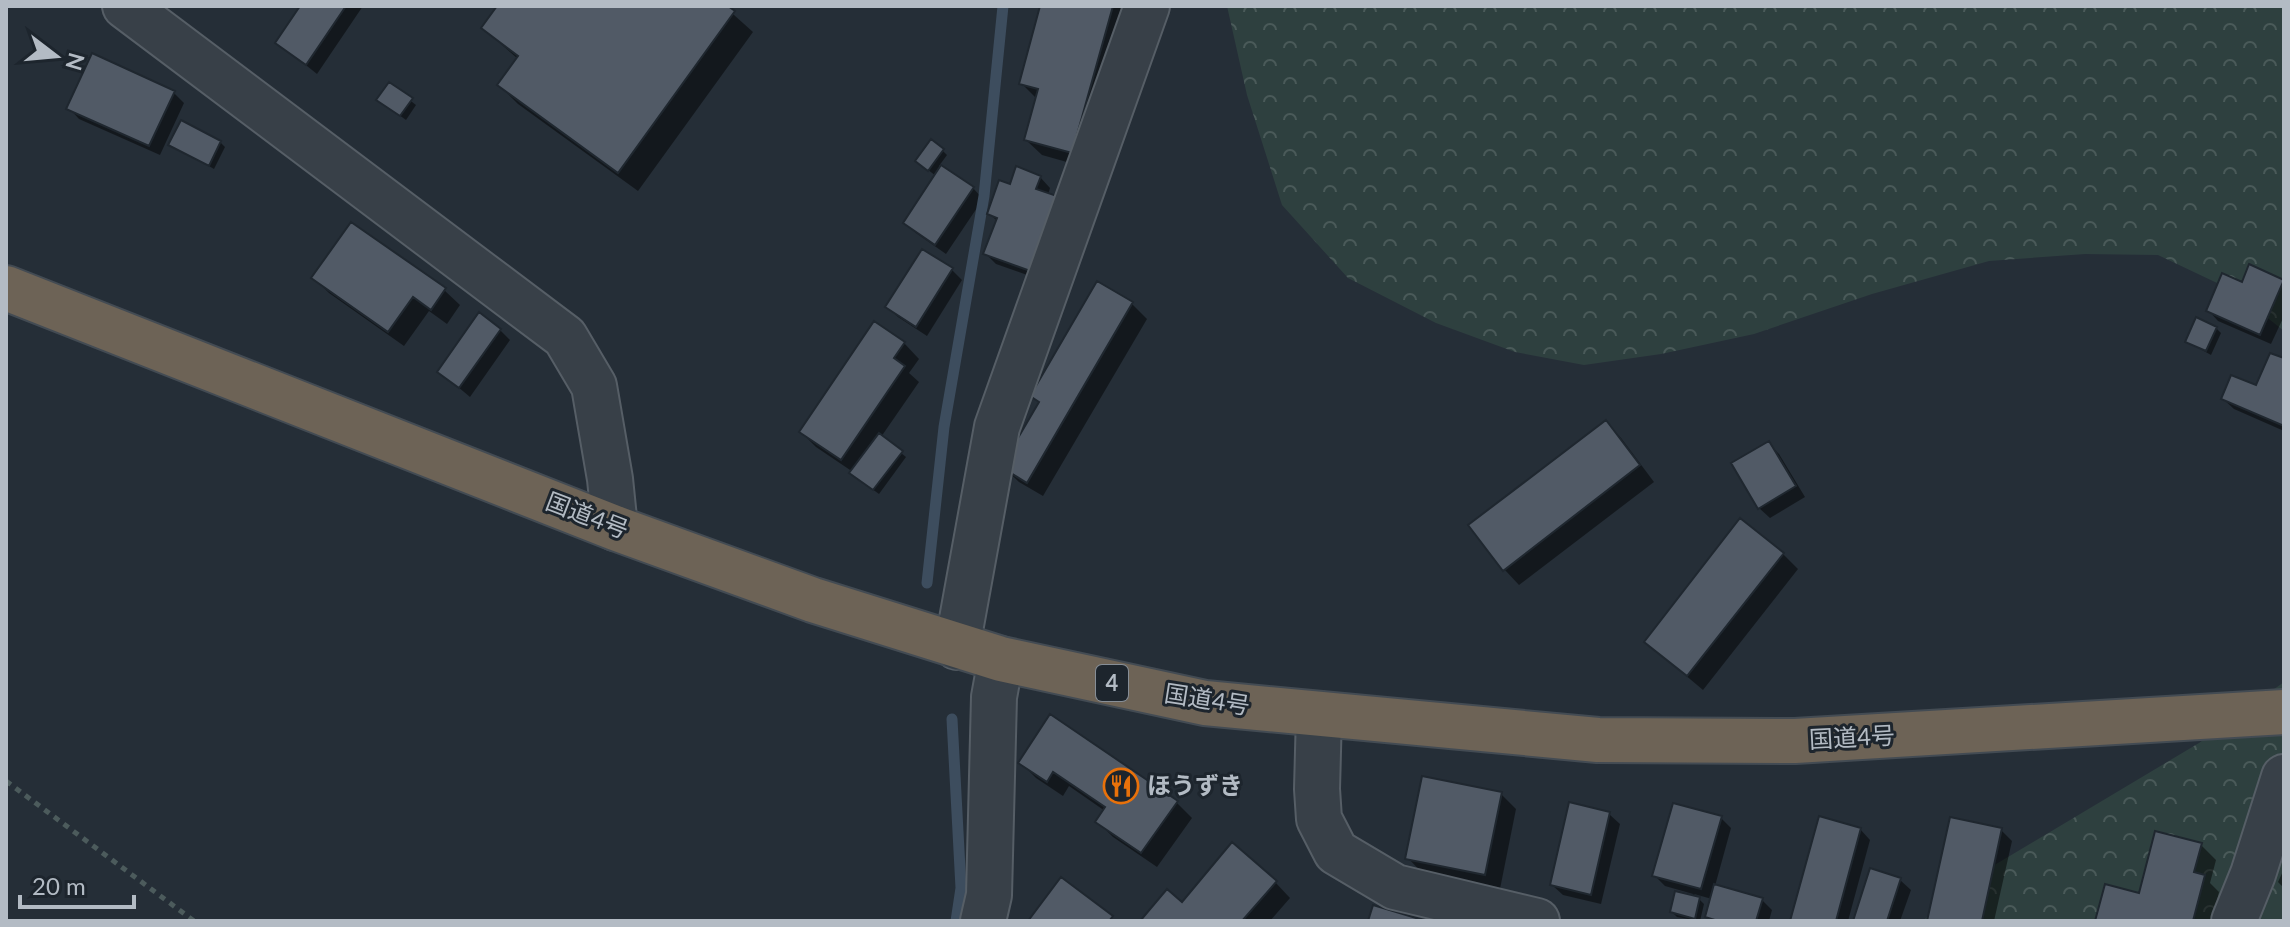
<svg xmlns="http://www.w3.org/2000/svg" width="2290" height="927" viewBox="0 0 2290 927" font-family="Lato,'Noto Sans JP',sans-serif">
<style>
.forest{fill:url(#forest-crowns)}
.shadow{fill:#0007}
.lines{fill:none;stroke-linecap:round;stroke-linejoin:round}
.stream{stroke:#3d4d5e;stroke-width:11}
.building{fill:#515a66;stroke:#1f272f;stroke-width:2}
.minor-casing{stroke:#565e66;stroke-width:48}
.highway-casing{stroke:#434b53;stroke-width:48}
.path{stroke:#4c5b5c;stroke-width:5;stroke-dasharray:6 6;stroke-linecap:butt}
.minor{stroke:#384048;stroke-width:44}
.highway{stroke:#6d6356;stroke-width:44}
.labels{text-anchor:middle;stroke-width:6;stroke-linejoin:round;paint-order:stroke}
.shield{fill:#1d252d;stroke:#868e97;stroke-width:2}
.shield-label{font-size:22px;font-weight:bold;fill:#b3bbc4}
.street-label{font-size:24px;fill:#b3bbc4;stroke:#1d252d}
.poi-label{font-size:24px;font-weight:bold;fill:#b3bbc4;stroke:#1d252d;text-anchor:start}
</style>
<defs>
<pattern id="forest-crowns" width="20" height="18" patternUnits="userSpaceOnUse" patternTransform="scale(2)"><rect width="20" height="18" fill="#2e403f"/><path d="M2 6a3 3 0 1 1 6 0M12 15a3 3 0 1 1 6 0" fill="none" stroke="#4a5a59"/></pattern>
</defs>
<rect width="100%" height="100%" fill="#252e37"/>
<!-- forest -->
<path class="forest" d="M1227 6H2284V331L2234 291 2158 255 2085 254 1989 261 1872 294 1754 334 1661 354 1584 365 1515 352 1436 323 1348 278 1282 205 1247 95Z
M2284 682V921H1923L1956 888 2199 743Z"/>
<!-- shadow -->
<path class="shadow" d="M302 6H363L317 74 277 42Z
M499 6H724L753 32 638 191 518 104 499 85 518 59 483 28Z
M1042 6H1132L1088 168 1042 155 1026 140 1037 99 1021 83Z
M390 85 416 105 406 120 384 104Z
M174 93 184 103 160 155 79 119 69 108Z
M220 142 225 147 214 169 171 144Z
M942 150 947 155 939 166 973 188 983 199 946 254 916 233 905 223 936 176 923 166Z
M1040 177 1050 188 1048 195 1044 281 996 264 986 254 997 221 989 213 1011 187Z
M2250 267 2284 282V316L2271 344 2218 321 2208 310 2243 284Z
M952 270 962 280 927 336 898 317 888 307Z
M313 277 444 290 460 305 447 324 429 311 404 346 329 293Z
M1131 303 1147 319 1043 496 1019 482 1003 467 1040 404 1032 396Z
M2216 328 2221 333 2211 355 2188 342Z
M500 330 510 340 470 397 439 371Z
M904 343 919 359 909 373 919 382 881 437 906 457 879 494 857 478 853 472 816 447 801 432Z
M2284 361V431L2234 409 2223 399 2257 387Z
M1606 422 1621 438 1654 482 1519 585 1504 569Z
M1768 443 1779 454 1805 497 1770 518 1759 508Z
M1783 554 1798 569 1703 690 1646 642Z
M1020 762 1176 802 1192 818 1157 867 1113 837 1098 822 1105 811 1069 786 1063 796 1036 778Z
M1501 794 1516 809 1500 889 1423 874 1408 858Z
M1609 814 1620 824 1601 904 1563 895 1552 885Z
M1721 818 1731 828 1715 886 1762 900 1772 910 1769 921H1711L1707 917 1712 899 1694 894 1704 904 1700 921 1677 917 1672 912 1692 898 1693 894 1665 886 1655 876Z
M1860 829 1870 840 1848 921H1792Z
M2001 830 2012 841 1994 921H1929Z
M2201 845 2216 860 2210 883 2219 892 2212 921H2097L2140 895Z
M2284 869V888L2278 882Z
M1900 880 1911 890 1900 921H1855Z
M1275 882 1290 898 1270 921H1143L1182 905Z"/>
<g class="lines">
<!-- stream -->
<path class="stream" d="M927 583 944 427 984 196 1003 6
M952 719 961 888 956 921"/>
</g>
<!-- building -->
<path class="building" d="M300 6H346L306 65 275 43Z
M497 6H728L735 11 618 173 497 85 518 56 481 28Z
M1040 6H1113L1072 153 1024 140 1038 89 1019 84Z
M92 53 175 91 149 146 66 109Z
M389 82 413 98 400 116 376 100Z
M181 120 221 141 209 166 168 145Z
M931 139 944 149 928 171 915 161Z
M941 165 974 187 935 245 903 223Z
M1016 166 1041 176 1036 189 1060 197 1033 272 983 254 997 218 987 214 999 180 1010 184Z
M351 222 446 288 431 310 413 297 388 332 311 278Z
M922 249 953 268 916 327 885 307Z
M2249 264 2284 280 2260 335 2206 311 2222 273 2242 282Z
M1097 281 1133 302 1027 483 1001 467 1039 402 1030 396Z
M479 312 501 329 459 388 437 372Z
M2196 317 2217 327 2206 351 2185 342Z
M874 321 905 342 894 358 905 366 841 460 799 432Z
M2270 353 2284 358V426L2221 399 2231 375 2256 385Z
M1606 420 1640 465 1503 571 1468 525Z
M879 433 903 451 873 490 849 473Z
M1769 441 1796 486 1758 509 1731 463Z
M1740 518 1784 553 1687 676 1644 642Z
M1050 714 1178 801 1141 853 1095 822 1105 807 1053 772 1047 782 1018 763Z
M1422 776 1502 792 1485 875 1405 859Z
M1569 802 1610 812 1591 895 1550 885Z
M1673 803 1722 816 1701 889 1652 876Z
M1819 816 1861 828 1836 921H1790Z
M1950 817 2002 828 1982 921H1927Z
M2155 831 2202 843 2194 872 2205 875 2193 921H2095L2105 884 2139 893Z
M1232 842 1277 881 1242 921H1140L1167 889 1182 902Z
M1870 868 1901 878 1887 921H1853Z
M1061 877 1113 916 1109 921H1028Z
M1714 884 1763 898 1756 921H1718L1705 917Z
M1675 891 1700 897 1695 919 1670 912Z
M1373 905 1426 921H1368Z"/>
<g class="lines">
<!-- minor casing -->
<g class="minor-casing">
<path id="minor" d="M125 6 565 337 594 386 610 479 615 528
M957 647 997 427 1147 6
M1319 714 1317 789 1319 819 1336 852 1395 887 1537 921
M983 921 989 895 994 697 1001 659
M2234 921 2253 874 2284 777"/>
</g>
<!-- highway casing -->
<g class="highway-casing">
<path id="highway" d="M6 288 615 528 813 600 1001 659 1205 703 1598 740 1795 741 2284 712"/>
</g>
<!-- path -->
<path class="path" d="M6 781 194 921"/>
<!-- minor -->
<use href="#minor" class="minor"/>
<!-- highway -->
<use href="#highway" class="highway"/>
</g>
<!-- icons -->
<defs>
<g id="restaurant-ring" transform="scale(1.8)"><circle r="9.5" fill="#1d252d" stroke="#e8710a" stroke-width="1.5"/><path d="M-5-6h1v4h1v-4h1v4h1v-4h1v5L-1.5 .5V6h-2V.5L-5-1ZM5-6V6H3V1.5H1.5Q1.5-4 5-6Z" fill="#e8710a"/></g>
</defs>
<g fill-rule="evenodd">
<use href="#restaurant-ring" x="1121" y="786"/>
</g>
<g class="labels">
<!-- shield labels -->
<rect class="shield" x="1096" y="665" width="32" height="36" rx="6"/>
<g class="shield-label">
<text x="1112" y="691">4</text>
</g>
<!-- street labels -->
<g class="street-label">
<text transform="translate(587 516) rotate(21)" y="8">国道4号</text>
<text transform="translate(1207 700) rotate(9)" y="8">国道4号</text>
<text transform="translate(1852 738) rotate(-3)" y="8">国道4号</text>
</g>
<!-- poi labels -->
<g class="poi-label">
<text x="1147" y="794">ほうずき</text>
</g>
</g>
<!-- border -->
<rect width="2290" height="927" fill="none" stroke="#b3bbc4" stroke-width="16"/>
<!-- north arrow -->
<g transform="translate(56 56) rotate(106)" stroke="#1d252d" stroke-width="6" paint-order="stroke">
<path d="M0-6L14 30L0 20L-14 30Z" fill="#b3bbc4"/>
<text y="-12" font-size="22" font-weight="bold" text-anchor="middle" fill="#b3bbc4">N</text>
</g>
<!-- scale -->
<path d="M20 895v12h114v-12" fill="none" stroke="#b3bbc4" stroke-width="4"/>
<text x="32" y="895" font-size="24" fill="#b3bbc4" stroke="#1d252d" stroke-width="6" paint-order="stroke">20 m</text>
</svg>
